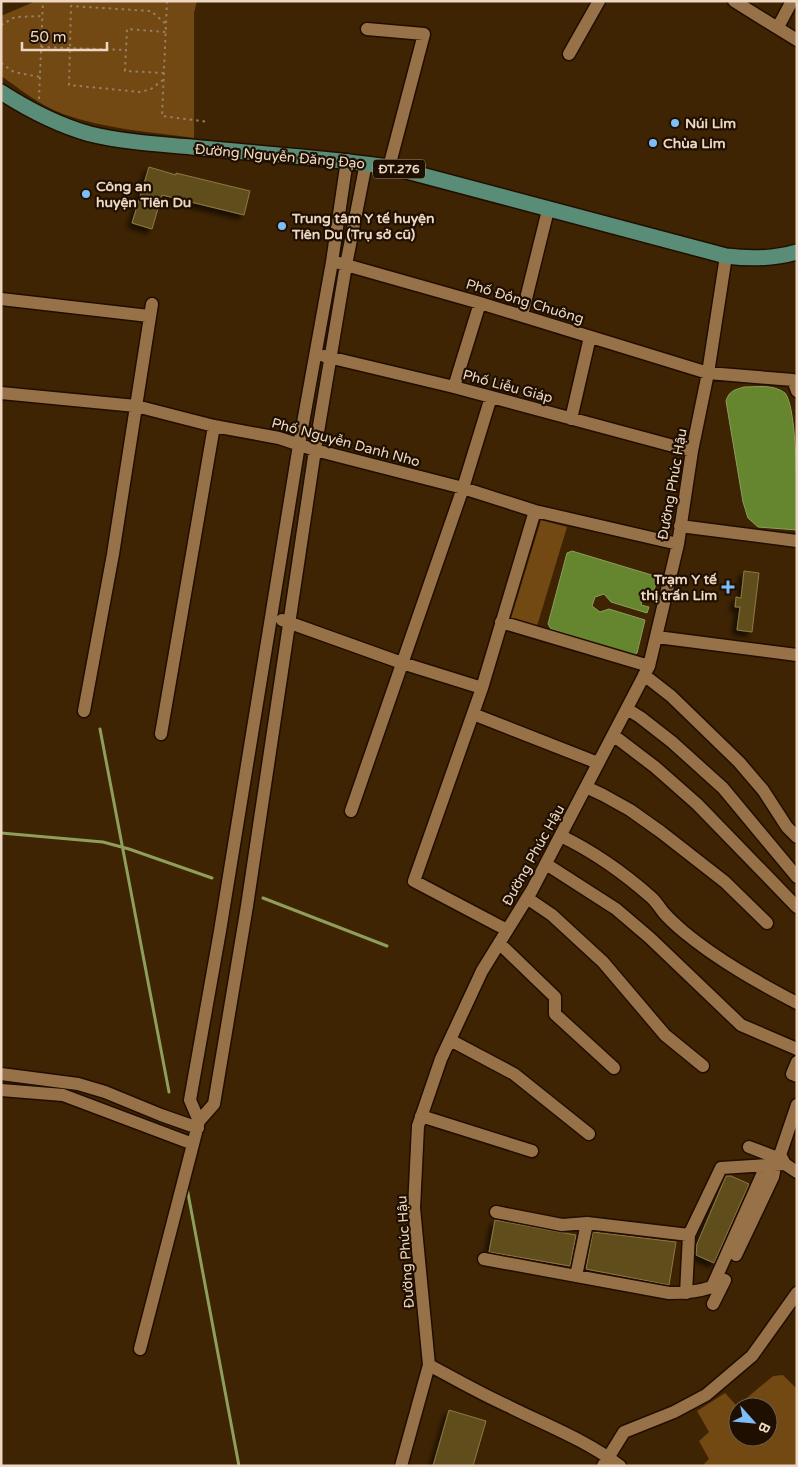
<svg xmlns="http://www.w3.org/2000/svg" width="798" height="1467" viewBox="0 0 798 1467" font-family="'Varela Round',sans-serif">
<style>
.green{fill:#724813;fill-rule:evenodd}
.water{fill:#65852e;stroke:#8e9e5b}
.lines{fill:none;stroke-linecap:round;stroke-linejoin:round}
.stream{stroke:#8e9e5b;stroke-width:3}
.building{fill:#614d1a;stroke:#8e7845;filter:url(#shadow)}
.minor-casing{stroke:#200e00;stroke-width:15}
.major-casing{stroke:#200e00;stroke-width:18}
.path{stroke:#967e63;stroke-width:2;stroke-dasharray:2.5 4;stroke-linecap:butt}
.minor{stroke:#977148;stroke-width:12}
.major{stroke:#598d77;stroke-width:15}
.poi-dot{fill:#7dbef9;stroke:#1e0f01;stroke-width:2}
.labels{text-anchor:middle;stroke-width:4.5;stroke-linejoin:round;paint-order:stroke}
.shield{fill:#1e0f01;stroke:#b09c89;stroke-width:1}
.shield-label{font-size:12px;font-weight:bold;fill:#eed8c3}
.poi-label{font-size:14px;font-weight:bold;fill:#eed8c3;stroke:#1e0f01;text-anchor:start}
.street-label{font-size:14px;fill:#eed8c3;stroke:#1e0f01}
</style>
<defs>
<filter id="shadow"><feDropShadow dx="-4.5" dy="4.5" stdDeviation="2.5" flood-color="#0009"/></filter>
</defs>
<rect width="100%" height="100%" fill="#3e2403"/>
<!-- green -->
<path class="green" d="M36 1H197L194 13V138C150 132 105 129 63 114 41 106 20 89 1 76V16Z
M541 520 567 527 537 626 511 618Z
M783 1375 797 1389V1466H702L709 1459 699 1441 709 1432 697 1411 725 1393 737 1406 773 1376ZM738 1407H768V1437H738Z"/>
<!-- water -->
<path class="water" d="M744 387C757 387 773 384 785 393 798 409 797 505 797 530L758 527 748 518 743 502 726 401C729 391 734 390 744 387Z
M572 551 655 576 657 580 652 597 644 595 641 605 649 607 647 613 611 602 604 594 595 597 592 606 600 612 609 609 645 620 637 653 634 655 551 629 548 624 567 553Z"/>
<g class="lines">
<!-- stream -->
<path class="stream" d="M100 729 169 1092
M1 833 103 842 129 849 212 878
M263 898 387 946
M187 1188 239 1466"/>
</g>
<!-- building -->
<path class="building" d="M149 167 176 175V173L250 191 244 215 162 195 152 229 132 223Z
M744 571 759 573 752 632 737 630 740 607H735L736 597 741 598Z
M726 1176H731L749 1184 714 1263 696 1255 697 1244Z
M495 1220 576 1235 570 1266 489 1252Z
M593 1232 676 1242 669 1285 586 1269Z
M449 1410 486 1421 473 1466H433Z"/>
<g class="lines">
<!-- minor casing -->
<g class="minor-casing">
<path id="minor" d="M734 1 797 40
M778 27 792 1
M367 29 424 34 389 167
M569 54 599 1
M339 263 480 303 708 373 793 380 797 391
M1 299 149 316
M522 315 548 210
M324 356 454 387 692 451
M454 387 480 303
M1 393 136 406 214 426 279 438 315 450 463 488 535 511 678 544
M571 419 590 337
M680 526 797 541
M282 620 402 663 482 688
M501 622 649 666
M657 637 797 655
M644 675 671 696 739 762 763 790 787 827 797 837
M627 709 640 717 672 742 723 788 797 877
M84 711 113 554 152 304
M473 714 598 763
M161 734 214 426
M613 735 655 767 697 804 797 907
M586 787 603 795 630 810 661 832 725 882 767 923
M351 811 463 488 491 397
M561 836C594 852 625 874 652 898 657 903 660 908 664 913 670 920 677 926 684 932 718 960 757 982 797 1003
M546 864 616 909 650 938 741 1025 797 1049
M527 898 552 915 603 962 665 1035 703 1066
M507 930 414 881 482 688 535 511
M499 943 555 997V1014L614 1068
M450 1040 514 1074 589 1134
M797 1062 792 1074 797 1076
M1 1074 78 1084 105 1092 161 1115 198 1128
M1 1090 63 1095 193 1144
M421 1116 532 1151
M199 1121 190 1100 220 931 299 445 332 262 347 160
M749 1147 783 1160
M785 1164 780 1155 797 1105
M496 1212 562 1225 587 1223 689 1235 721 1168 785 1164 797 1172
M736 1255 773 1177 774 1172 773 1166
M484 1259 669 1293C684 1293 697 1292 712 1287L766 1166
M576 1276 587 1223
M686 1293 689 1235
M713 1304 725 1280
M140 1349 199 1121 214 1104 247 906 315 450 346 265 366 163
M429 1365C455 1379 481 1394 508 1406 546 1425 586 1440 620 1466
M401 1466 429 1365 414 1208 418 1126 441 1059 482 971 532 890 649 666 678 544 692 451 708 373 726 256
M603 1466 624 1432 674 1412 706 1395 752 1356 797 1293"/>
</g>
<!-- major casing -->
<g class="major-casing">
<path id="major" d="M1 92C29 110 58 125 90 134 123 142 158 144 191 147 259 154 327 157 395 168L726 256C750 259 774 259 797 252"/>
</g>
<!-- path -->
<path class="path" d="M167 1 162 116 209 122
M1 25 15 17 43 16
M41 47 126 50
M1 63 14 72 40 77
M164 73 125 71 127 29 166 32
M163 80 151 89 140 92 69 85 71 6 151 11 166 24
M39 99 43 1"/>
<!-- minor -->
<use href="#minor" class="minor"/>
<!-- major -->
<use href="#major" class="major"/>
</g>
<!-- markers -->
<g class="poi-dot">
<circle cx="675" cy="123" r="5"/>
<circle cx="653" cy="143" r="5"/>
<circle cx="86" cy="194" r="5"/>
<circle cx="282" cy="226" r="5"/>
<path d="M725.5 579.5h5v5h5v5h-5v5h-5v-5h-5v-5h5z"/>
</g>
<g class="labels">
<!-- shield labels -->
<rect class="shield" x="373" y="159.5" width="52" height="19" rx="4"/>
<g class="shield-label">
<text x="399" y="173">ĐT.276</text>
</g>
<!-- poi labels -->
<g class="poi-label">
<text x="685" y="128">Núi Lim</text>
<text x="663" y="148">Chùa Lim</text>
<text x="96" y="191">Công an<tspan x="96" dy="16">huyện Tiên Du</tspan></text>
<text x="292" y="223">Trung tâm Y tế huyện<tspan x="292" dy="16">Tiên Du (Trụ sở cũ)</tspan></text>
<text x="717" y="584" text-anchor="end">Trạm Y tế<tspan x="717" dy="16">thị trấn Lim</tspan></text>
</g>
<!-- street labels -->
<g class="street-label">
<text transform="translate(280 156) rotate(5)" y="5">Đường Nguyễn Đăng Đạo</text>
<text transform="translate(525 301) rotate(17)" y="5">Phố Đồng Chuông</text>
<text transform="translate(508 386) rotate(15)" y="5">Phố Liễu Giáp</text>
<text transform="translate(346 442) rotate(15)" y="5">Phố Nguyễn Danh Nho</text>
<text transform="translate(672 484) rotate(-80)" y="5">Đường Phúc Hậu</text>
<text transform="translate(533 855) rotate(-61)" y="5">Đường Phúc Hậu</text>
<text transform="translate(405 1252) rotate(-94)" y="5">Đường Phúc Hậu</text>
</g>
</g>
<!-- border -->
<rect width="798" height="1467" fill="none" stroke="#eed8c3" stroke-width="5"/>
<!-- north arrow -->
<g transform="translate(753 1422) rotate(117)"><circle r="24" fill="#1e0f01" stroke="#715f4f"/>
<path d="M0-4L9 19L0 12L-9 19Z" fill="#7dbef9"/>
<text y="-8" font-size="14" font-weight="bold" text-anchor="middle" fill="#eed8c3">B</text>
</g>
<!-- scale -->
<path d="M22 42v8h85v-8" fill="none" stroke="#eed8c3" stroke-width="2.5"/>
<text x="30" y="42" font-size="15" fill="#eed8c3" stroke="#1e0f01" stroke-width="4" paint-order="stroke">50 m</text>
</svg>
